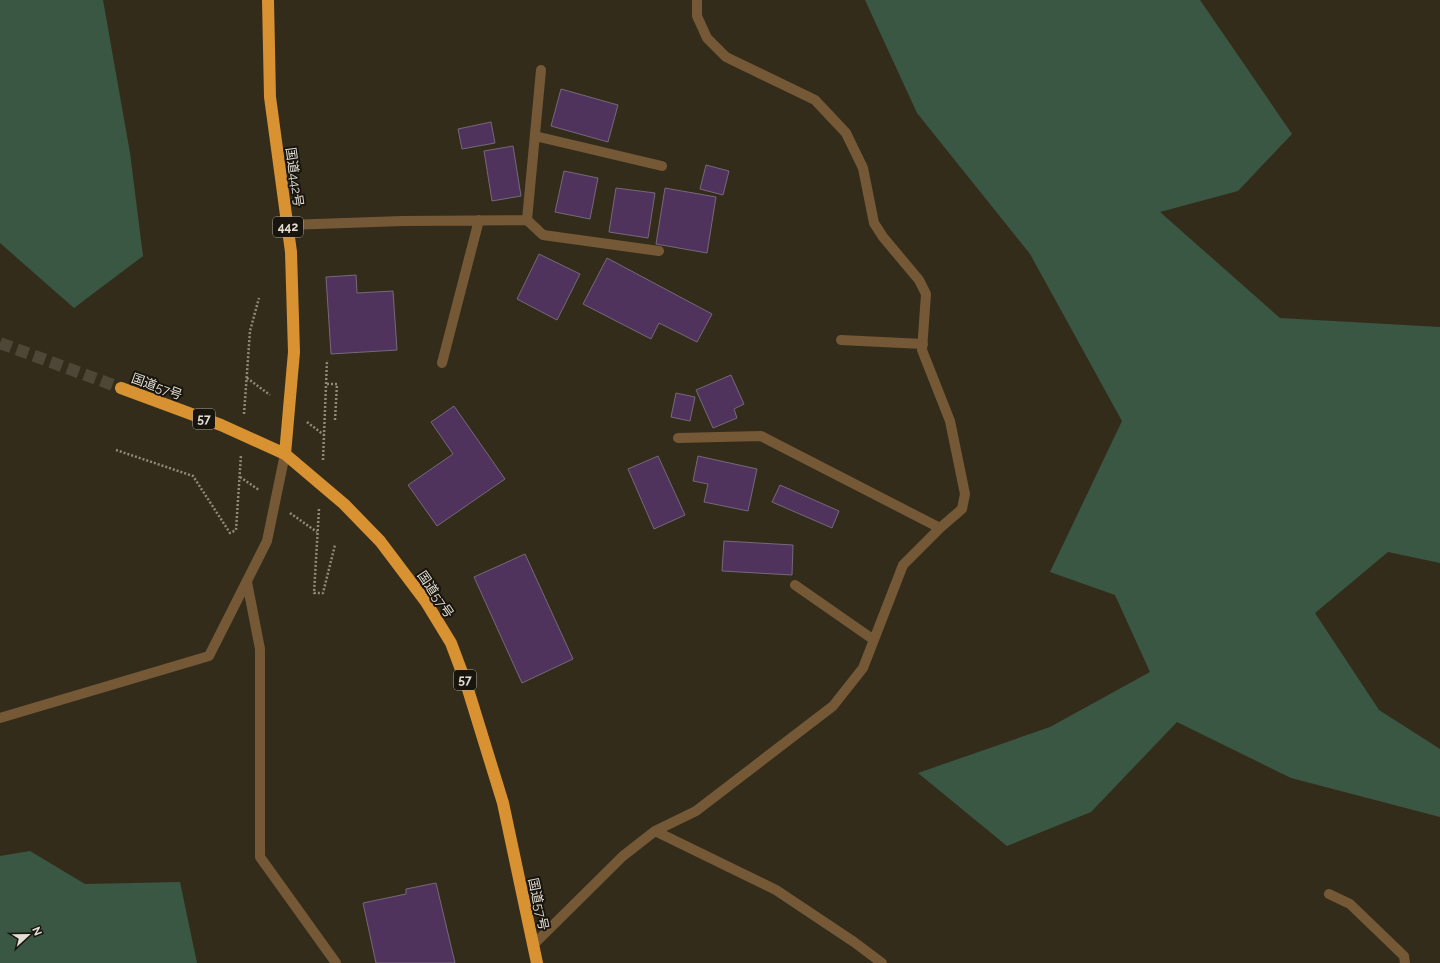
<svg xmlns="http://www.w3.org/2000/svg" width="1440" height="963" viewBox="0 0 1440 963" font-family="Raleway,'Noto Sans JP',sans-serif">
<style>
.green{fill:#3a5744}
.building{fill:#50335c;stroke:#74697a}
.lines{fill:none;stroke-linecap:round;stroke-linejoin:round}
.highway-tunnel{stroke:#4e4737;stroke-width:12;stroke-dasharray:12 6;stroke-linecap:butt}
.path{stroke:#918a7c;stroke-width:2.5;stroke-dasharray:2 2;stroke-linecap:butt}
.street{stroke:#755937;stroke-width:10}
.highway{stroke:#d89232;stroke-width:12}
.labels{text-anchor:middle;stroke-width:4;stroke-linejoin:round;paint-order:stroke}
.shield{fill:#18150e;stroke:#a6a198;stroke-width:1}
.shield-label{font-size:12px;font-weight:bold;fill:#e3ddd3}
.street-label{font-size:13px;fill:#e3ddd3;stroke:#18150e}
</style>
<rect width="100%" height="100%" fill="#342c1b"/>
<!-- green -->
<path class="green" d="M0 0H103L130 153 143 256 74 308 0 243Z
M1200 0 1292 134 1238 191 1160 212 1280 318 1440 327V563L1388 552 1315 613 1379 710 1440 749V817L1291 778 1177 722 1091 812 1007 846 918 773 1050 727 1150 672 1115 595 1050 572 1122 421 1030 254 917 113 865 0Z
M30 851 85 884 180 882 197 963H0V856Z"/>
<!-- building -->
<path class="building" d="M561 89 618 105 608 142 551 126Z
M491 122 495 143 462 149 458 129Z
M513 146 521 196 492 201 484 151Z
M706 165 729 171 723 195 700 189Z
M564 171 598 178 590 219 555 212Z
M616 188 655 193 648 238 609 232Z
M665 188 716 197 707 253 656 244Z
M539 254 580 274 557 320 517 299Z
M607 258 712 314 697 342 659 323 651 339 583 304Z
M356 275 357 293 393 291 397 350 331 354 326 277Z
M731 375 744 404 734 409 737 418 713 428 696 390Z
M676 393 695 397 690 421 671 417Z
M454 406 505 479 437 526 408 485 453 454 431 422Z
M658 456 685 515 654 529 628 469Z
M698 456 757 469 748 511 704 502 708 484 693 481Z
M780 485 839 511 832 528 772 502Z
M724 541 793 545 792 575 722 571Z
M525 554 573 659 522 683 474 577Z
M436 883 455 963H376L363 903 406 894V889Z"/>
<g class="lines">
<!-- highway-tunnel -->
<path class="highway-tunnel" d="M0 343 121 388"/>
<!-- path -->
<path class="path" d="M247 378 270 395
M327 384H337L335 420
M244 414 250 331 259 298
M307 422 324 435
M116 450 193 476 230 533 236 530 241 455
M323 460 327 360
M240 477 259 490
M319 509 314 593H323L335 545
M290 513 317 532"/>
<!-- street -->
<path class="street" d="M697 0V16L707 38 726 57 815 100 846 133 863 168 874 223 883 237 919 280 926 294 922 350 950 421 965 494 962 509 940 528
M535 136 662 166
M527 220 543 235 659 251
M287 225 403 221 527 220 541 70
M841 340 923 344
M442 363 479 220
M247 582 260 649V857L336 963
M795 585 874 640
M0 718 209 656 267 541 285 454
M655 831 776 890 854 942 882 963
M1329 894 1350 904 1404 956 1405 963
M533 945 623 856 655 831 696 811 833 706 863 668 903 565 940 528 761 436 678 438"/>
<!-- highway -->
<path class="highway" d="M268 0 270 97 291 252 294 352 285 454
M121 388 221 425 285 454 344 504 380 541 426 602 451 643 466 683 503 803 537 963"/>
</g>
<g class="labels">
<!-- shield labels -->
<g class="shield">
<rect x="273" y="217" width="30" height="20" rx="3"/>
<rect x="193" y="409" width="22" height="20" rx="3"/>
<rect x="454" y="670" width="22" height="20" rx="3"/>
</g>
<g class="shield-label">
<text x="288" y="231">442</text>
<text x="204" y="423">57</text>
<text x="465" y="684">57</text>
</g>
<!-- street labels -->
<g class="street-label">
<text transform="translate(295 177) rotate(82)" y="5">国道442号</text>
<text transform="translate(157 386) rotate(20)" y="5">国道57号</text>
<text transform="translate(436 594) rotate(56)" y="5">国道57号</text>
<text transform="translate(539 904) rotate(78)" y="5">国道57号</text>
</g>
</g>
<!-- north arrow -->
<g transform="translate(28 935) rotate(68)" stroke="#18150e" stroke-width="3" paint-order="stroke">
<path d="M0-3L7 15L0 10L-7 15Z" fill="#e3ddd3"/>
<text y="-6" font-size="11" font-weight="bold" text-anchor="middle" fill="#e3ddd3">N</text>
</g>
</svg>
